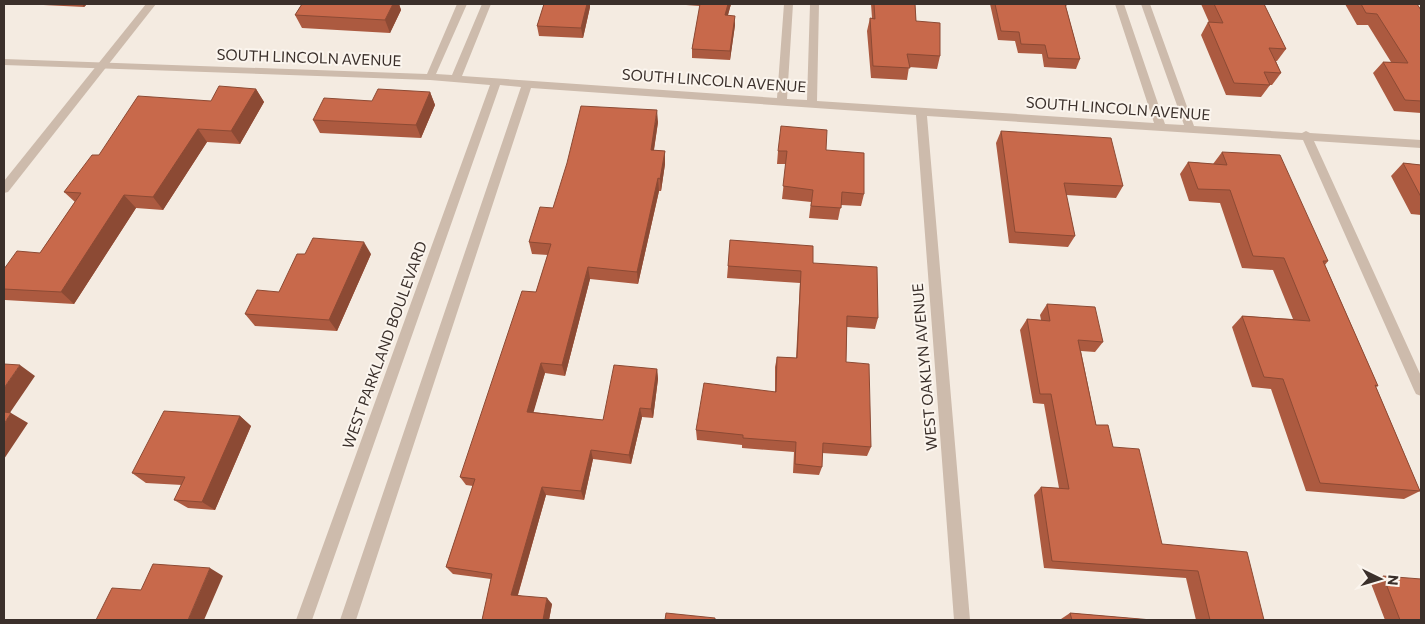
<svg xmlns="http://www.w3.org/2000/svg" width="1425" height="624" viewBox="0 0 1425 624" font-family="Commissioner,sans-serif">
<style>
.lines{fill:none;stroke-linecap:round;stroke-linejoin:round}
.minor{fill:#cdbbac;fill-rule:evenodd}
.tertiary{fill:#cdbbac;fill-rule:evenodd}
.wall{fill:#ac5a40}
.shaded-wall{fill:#8c4a34}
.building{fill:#c8694b;stroke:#8c4a34}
.labels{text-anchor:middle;stroke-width:4;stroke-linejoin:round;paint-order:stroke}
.street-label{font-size:15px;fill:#3b302b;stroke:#fbf5ee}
</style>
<rect width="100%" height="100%" fill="#f4ebe1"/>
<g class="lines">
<!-- minor -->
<path class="minor" d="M457 4H467L436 74 452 75 482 4H491L462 76 777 98 784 4H793L787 99 807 100 810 4H819L817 101 1154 123 1115 4H1124L1165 124 1184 125 1141 4H1150L1194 126 1302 133 1306 131 1310 133 1421 140V148L1314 141 1421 376V396L1416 394 1414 390 1303 140 927 116 970 620H954L916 115 531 88 356 620H340L521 87 500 85 312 620H296L490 85 430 80 4 65V59L427 74Z"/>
<!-- tertiary -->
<path class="tertiary" d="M146 4H156L8 192 4 193V181Z"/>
</g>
<!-- wall -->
<path class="wall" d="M23 4H87L84 7Z
M302 4H399L401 10 390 33 302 28 295 15Z
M544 4H590V7L583 38 539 36 537 26Z
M672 4H731L728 15 735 25 730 60 692 58V49L700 6Z
M871 4H915L916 21 940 56 937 69 909 67 907 80 871 78 867 31 870 18H872Z
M990 4H1067L1066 7 1080 59 1076 69 1044 67 1042 54 1018 53 1015 41 998 40Z
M1201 4H1264L1286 49 1277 61H1276L1281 73 1272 85H1270L1261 97 1226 95 1201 35 1208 22H1209Z
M1345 4H1417L1421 10V113L1394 111 1373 73 1383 62H1391L1368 25H1357Z
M256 89 264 102 240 144 207 142 163 210 136 208 74 304 5 300 4 299V269L40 253 75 202 64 192 99 155Z
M430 92 435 105 421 138 320 133 313 120 372 101Z
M658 122 654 150 665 151V164L661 191H659L638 284 590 279 565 376 545 373 533 412 603 420 657 369 658 379 653 418 642 417 631 464 593 459 584 500 546 495 518 595 552 604 549 620H482L491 579 453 574 446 567 473 486 466 485 460 477 536 292 548 255 532 254 529 242 553 208Z
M1001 131 1123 186 1116 198 1066 195 1075 236 1068 247 1009 243 996 143Z
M826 150 864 194 861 206 841 205 838 220 809 218 811 202 782 199 786 164H777L778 151Z
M1222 152 1328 261 1325 265 1378 386 1376 387 1420 491 1404 499 1306 491 1271 389 1252 387 1232 327 1242 316 1293 319 1273 270 1242 268 1220 203 1189 201 1180 174 1188 162 1213 164Z
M1403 163 1421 165V215L1411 214 1391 176Z
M371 254 337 331 255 326 245 314 279 292Z
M813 263 878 318 875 329 847 327 846 362 871 447 867 456 822 453V467L819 475 793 473 794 452 742 448V445L697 440 696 430 775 392V367L777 357 796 358 800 283 727 278 728 266Z
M1047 304 1103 342 1095 352 1081 351 1096 425 1113 447 1162 544 1264 620H1196L1186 578 1044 568 1034 495 1041 487 1059 488 1044 404 1033 403 1020 330 1027 319 1041 320 1040 315Z
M240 416 251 426 215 510 188 508 174 500 182 485 146 483 132 473Z
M1383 576 1421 620H1385L1370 581Z
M1070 613 1152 620H1061V619Z"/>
<!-- shaded-wall -->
<path class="shaded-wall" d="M82 4H87L84 7Z
M393 4H399L401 10 390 33 385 20Z
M587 4H590V7L583 38 581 28Z
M728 4H731L725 25V15Z
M735 16V25L730 60V51Z
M256 89 264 102 240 144 231 131Z
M430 92 435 105 421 138 416 125Z
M657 110 658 122 652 162 651 150Z
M198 129 207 142 163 210 153 197Z
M665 151V164L661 191 660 179Z
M658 178 659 191 638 284 637 272Z
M124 195 136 208 74 304 61 292Z
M364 242 371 254 337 331 329 320Z
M588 267 590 279 565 376 562 365Z
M541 363 545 373 531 421 527 412Z
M20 365 35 376 5 420 4 419V388Z
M657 369 658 379 653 418 651 409Z
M640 408 642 417 631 464 629 455Z
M11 413 28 423 4 459V424Z
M240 416 251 426 215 510 202 502Z
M591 450 593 459 584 500 581 491Z
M542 487 546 495 516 601 511 595Z
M210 568 223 576 204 620H188Z
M547 598 552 604 549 620H543Z"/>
<!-- building -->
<path class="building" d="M302 4H393L385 20 295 15Z
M544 4H587L581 28 537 26Z
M700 4H728L725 15 735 16 730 51 692 49Z
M874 4H915L916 21 940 23V56L907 54 910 68 873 66 870 18 875 19Z
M995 4H1065L1080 59 1048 58 1045 45 1021 44 1019 32 1001 31Z
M1214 4H1264L1286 49 1269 48 1281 73 1264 72 1270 85 1234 83 1208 22 1223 23Z
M1361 4H1417L1421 10V101L1405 100 1383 62 1408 63 1377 14 1366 13Z
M219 86 256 89 231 131 198 129 153 197 124 195 61 292 4 289V269L17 251 40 253 81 193 64 192 92 155H99L138 96 211 101Z
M378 89 430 92 416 125 313 120 324 98 372 101Z
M581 106 657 110 651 150 665 151 660 179 658 178 637 272 588 267 562 365 541 363 527 412 603 420 614 365 657 369 651 409 640 408 629 455 591 450 581 491 542 487 511 595 547 598 543 620H482L492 574 446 567 475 479 460 477 522 291 536 292 551 244 529 242 540 207 553 208 567 163Z
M781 126 827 130 826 150 864 153V194L842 192 841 208 811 206 813 190 783 186 787 151H778Z
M1001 131 1111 138 1123 186 1064 183 1075 236 1015 232Z
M1222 152 1280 155 1328 261H1323L1378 386 1375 385 1420 491 1320 483 1283 379 1264 377 1242 316 1310 321 1284 258 1253 256 1230 190 1198 189 1188 162 1227 165Z
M1403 163 1421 165V197Z
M313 238 364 242 329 320 245 314 257 290 279 292 297 254H305Z
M730 240 813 246V263L877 267 878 318 847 316 846 362 869 364 871 447 823 443 822 467 795 464 796 442 743 438V435L696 430 704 383 776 392 777 357 797 358 801 271 728 266Z
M1047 304 1095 307 1103 342 1078 340 1096 425H1108L1113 447 1139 449 1162 544 1247 552 1264 620H1210L1198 571 1052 561 1041 487 1069 489 1051 394H1040L1027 319 1050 321Z
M4 364 20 365 4 388Z
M164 411 240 416 202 502 174 500 185 477 132 473Z
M4 412 11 413 4 424Z
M153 564 210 568 188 620H96L112 588 141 590Z
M1383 576 1421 579V620H1400Z
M666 613 715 618V620H665Z
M1070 613 1152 620H1072Z"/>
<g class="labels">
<!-- street labels -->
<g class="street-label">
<text transform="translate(309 58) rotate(2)" y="5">SOUTH LINCOLN AVENUE</text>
<text transform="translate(714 81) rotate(4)" y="5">SOUTH LINCOLN AVENUE</text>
<text transform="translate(1118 109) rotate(4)" y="5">SOUTH LINCOLN AVENUE</text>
<text transform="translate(385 345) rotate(-70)" y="5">WEST PARKLAND BOULEVARD</text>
<text transform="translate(925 367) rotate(-95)" y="5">WEST OAKLYN AVENUE</text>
</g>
</g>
<!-- border -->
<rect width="1425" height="624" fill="none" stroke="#3b302b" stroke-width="10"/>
<!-- north arrow -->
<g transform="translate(1380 579) rotate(95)" stroke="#fbf5ee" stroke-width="4" paint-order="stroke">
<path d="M0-4L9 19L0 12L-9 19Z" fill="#3b302b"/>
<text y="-8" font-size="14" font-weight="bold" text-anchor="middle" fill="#3b302b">N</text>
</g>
</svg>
